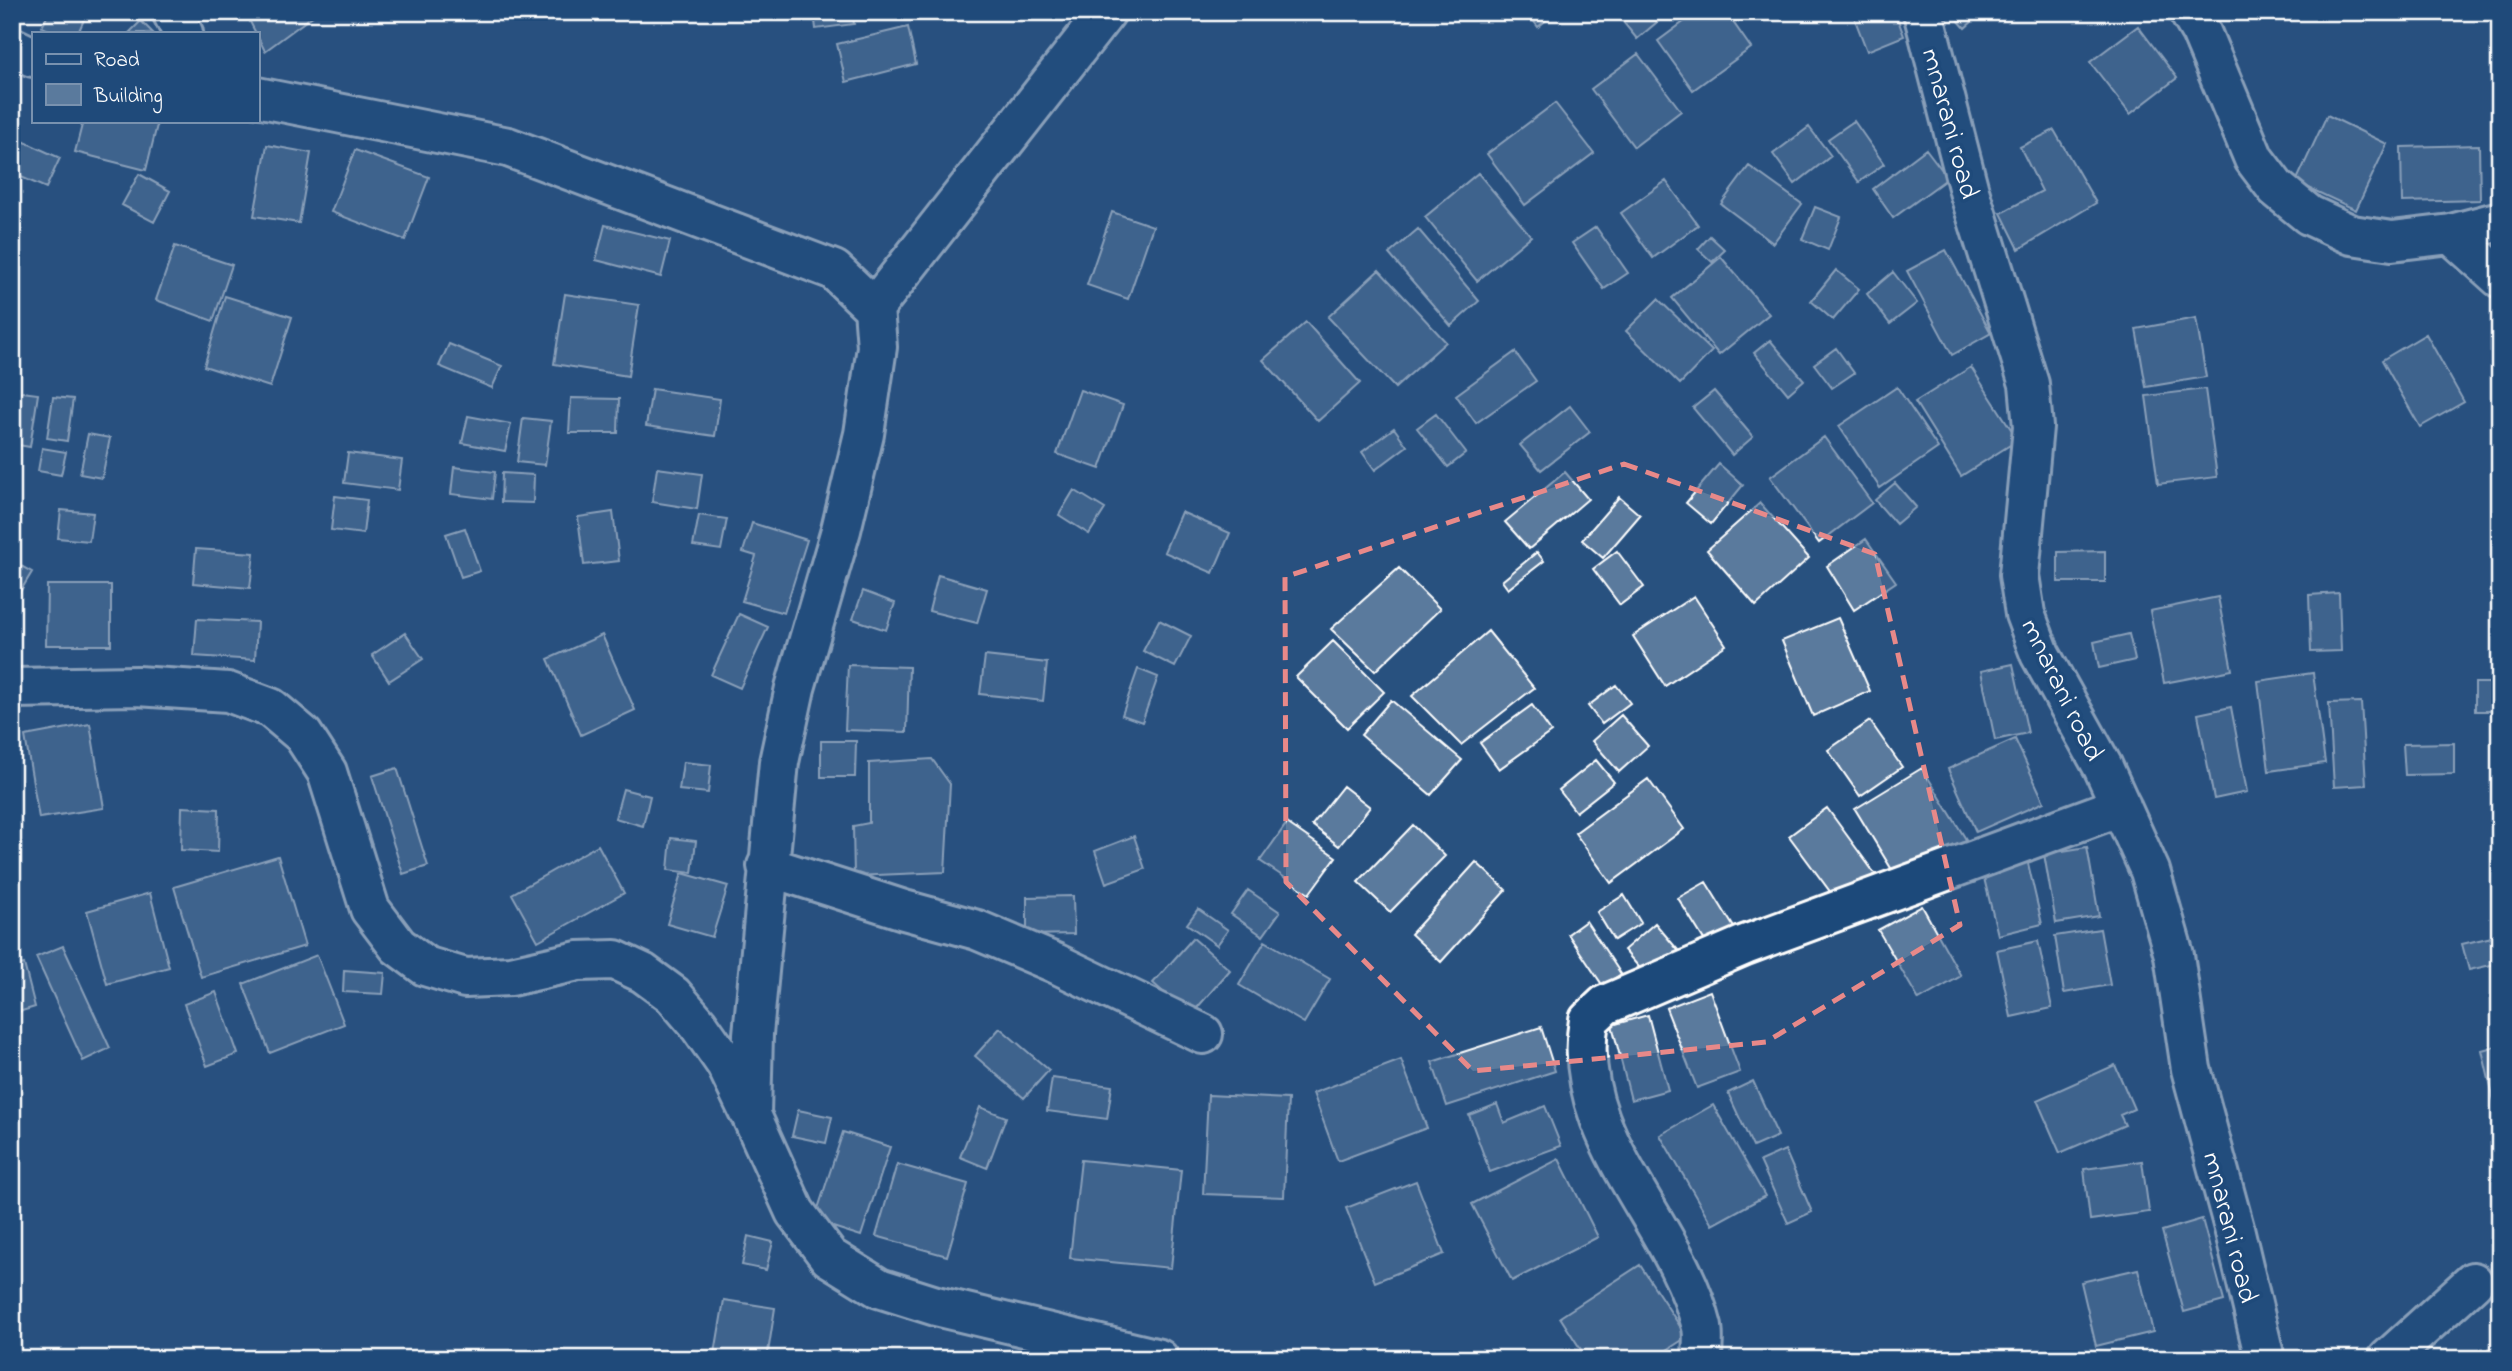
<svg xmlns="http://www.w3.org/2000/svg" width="2512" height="1371" viewBox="0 0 2512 1371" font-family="'Indie Flower',sans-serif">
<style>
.building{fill:#5a7a9d;stroke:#fff;stroke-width:2}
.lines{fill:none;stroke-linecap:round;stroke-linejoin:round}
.minor-casing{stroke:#fff;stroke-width:44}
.minor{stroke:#1f4a7a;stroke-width:38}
.marked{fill:none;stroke:#e88989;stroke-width:5;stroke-dasharray:14 9;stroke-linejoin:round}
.labels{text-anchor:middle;stroke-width:7;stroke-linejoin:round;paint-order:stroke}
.street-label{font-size:28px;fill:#fff;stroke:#1f4a7a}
</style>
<rect width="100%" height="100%" fill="#28517f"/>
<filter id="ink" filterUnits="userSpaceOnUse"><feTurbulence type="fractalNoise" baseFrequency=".0143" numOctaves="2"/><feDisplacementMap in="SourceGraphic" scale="14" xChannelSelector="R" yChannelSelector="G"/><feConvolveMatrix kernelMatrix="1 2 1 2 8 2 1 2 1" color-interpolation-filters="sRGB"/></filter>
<g filter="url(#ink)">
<!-- building -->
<path class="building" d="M49 12H86L87 13 78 33H56L42 27Z
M245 12H318L265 51Z
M814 12H852L854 24 816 29Z
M1527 12H1556L1538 27Z
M1615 12H1669L1637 39Z
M1697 12H1726L1751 48 1693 90 1658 41Z
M1852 12H1895L1904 36 1867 51Z
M1951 12H1983L1965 28Z
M141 21 153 33H129Z
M2138 26 2177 78 2130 114 2090 62Z
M908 27 916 64 846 82 837 44Z
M1638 54 1681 111 1634 147 1591 89Z
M1555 103 1594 153 1525 205 1487 154Z
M2327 115 2387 144 2356 210 2296 182Z
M83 121H158L146 170 75 152Z
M1854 121 1884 164 1859 182 1828 139Z
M1809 127 1831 156 1795 184 1773 154Z
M2054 130 2096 203 2019 249 2001 213 2042 191 2020 147Z
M14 137 60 158 46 188 12 173Z
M267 145 311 153 299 223 254 216Z
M2479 145 2480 200 2402 202 2401 147Z
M1926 149 1948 178 1893 218 1873 189Z
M355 150 429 177 405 240 331 212Z
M1749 166 1802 204 1773 243 1721 204Z
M1478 173 1531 236 1477 281 1425 217Z
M139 174 170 191 154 222 122 205Z
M1666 181 1698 225 1653 258 1621 213Z
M1815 207 1841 217 1828 250 1802 239Z
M1112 212 1153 226 1128 299 1087 285Z
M605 225 670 241 661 277 596 260Z
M1596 227 1628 273 1604 289 1572 243Z
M1418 229 1479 301 1451 326 1389 254Z
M1710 236 1725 250 1712 262 1698 249Z
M175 246 232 265 213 321 156 300Z
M1946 250 1991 333 1952 355 1907 271Z
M1721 257 1769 314 1719 355 1672 298Z
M1379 270 1446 342 1395 388 1328 317Z
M1836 270 1859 289 1833 320 1811 301Z
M1893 272 1917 303 1890 324 1867 294Z
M565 294 639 305 628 376 554 364Z
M225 296 292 317 270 387 204 366Z
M1658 299 1712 351 1680 384 1626 331Z
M2196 318 2206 377 2146 387 2136 329Z
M1306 322 1360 383 1318 421 1263 360Z
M2426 334 2464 402 2420 427 2382 360Z
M1770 340 1804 380 1788 394 1754 353Z
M449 344 502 366 492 388 439 366Z
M1836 348 1854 373 1832 388 1814 364Z
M1515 352 1536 381 1476 423 1456 395Z
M1971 367 2018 440 1961 476 1915 402Z
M1897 387 1938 448 1880 488 1839 426Z
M652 389 720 399 715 436 646 426Z
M2205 389 2217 477 2158 484 2146 396Z
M1080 390 1123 405 1100 469 1057 454Z
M14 391 38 394 30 447 12 444Z
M1714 391 1753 437 1732 455 1693 408Z
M53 397 73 399 67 441 47 438Z
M571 398 619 399 618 433H569Z
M1570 406 1590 432 1541 470 1520 445Z
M1436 414 1466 453 1448 467 1417 428Z
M468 416 511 424 505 451 462 443Z
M523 418 551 421 545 465 517 462Z
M1394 428 1407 446 1375 470 1362 452Z
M88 434 110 438 102 478 80 474Z
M1824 437 1872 503 1819 543 1770 477Z
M42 448 66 452 61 475 38 471Z
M348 453 402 460 398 490 344 483Z
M1719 464 1743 485 1711 524 1686 503Z
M454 467 495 472 492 499 451 494Z
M657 468 702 474 697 509 652 502Z
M1565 472 1588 499 1529 549 1505 522Z
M502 473 534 475 533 503 501 502Z
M1895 483 1916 507 1896 524 1875 500Z
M1074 490 1105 509 1089 534 1059 515Z
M335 496 367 500 363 534 331 530Z
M1619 497 1640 515 1603 558 1582 540Z
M1760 503 1809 558 1756 606 1707 550Z
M61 510 93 513 89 541 58 538Z
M613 512 619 561 584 565 578 517Z
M1181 512 1230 533 1213 573 1164 552Z
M699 515 727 519 721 550 693 546Z
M752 523 807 540 784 613 742 601 756 556 743 552Z
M465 528 480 571 461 577 446 534Z
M1866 539 1896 582 1854 610 1827 566Z
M196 549 254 553 250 588 193 583Z
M1617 551 1644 587 1620 605 1593 569Z
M2105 551V582H2058V552Z
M1537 552 1544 561 1508 589 1502 581Z
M12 561 32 572 12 605Z
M1399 568 1440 609 1375 671 1331 629Z
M938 575 987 589 977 623 929 611Z
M47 585H111V645H46Z
M863 591 895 603 886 630 853 619Z
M2339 593 2341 651 2311 652 2309 595Z
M1694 596 1726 645 1665 686 1633 636Z
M2218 597 2232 670 2164 683 2150 611Z
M739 614 768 627 740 688 711 675Z
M1838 618 1870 691 1813 716 1782 641Z
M197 619 257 622 255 660 194 656Z
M1159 620 1191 636 1175 667 1143 651Z
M1488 631 1534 688 1461 745 1412 696Z
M405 633 423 659 389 681 372 655Z
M2129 634 2135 660 2099 668 2094 642Z
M602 635 635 710 581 735 548 659Z
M1333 641 1384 692 1347 728 1296 677Z
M985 656 1047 663 1043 701 980 694Z
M2013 664 2028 733 1995 740 1981 671Z
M848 665 909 667 907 732 845 730Z
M1138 669 1158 677 1142 722 1122 715Z
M2313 673 2325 763 2269 771 2258 681Z
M2475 683H2500V711H2475Z
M1616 685 1630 703 1602 724 1588 706Z
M1391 700 1462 760 1431 795 1361 735Z
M2361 702 2366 785 2334 787 2329 703Z
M1532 705 1551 732 1499 769 1480 743Z
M2231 707 2247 792 2214 799 2198 714Z
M1621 715 1648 746 1619 772 1592 741Z
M1870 721 1902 767 1860 796 1828 750Z
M90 724 104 808 39 818 25 736Z
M2015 739 2044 802 1976 832 1948 769Z
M821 741H856L855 777H821Z
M2454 743V774L2405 775 2403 744Z
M932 759 950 784 945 872 854 876 853 826 869 823V763Z
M1596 760 1614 782 1576 812 1559 790Z
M683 762 711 765 708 793 679 790Z
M397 768 428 866 403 874 372 776Z
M1922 768 1967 841 1900 883 1855 809Z
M1648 779 1684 829 1611 883 1575 833Z
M1343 786 1370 807 1339 846 1312 825Z
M623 789 650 796 643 826 615 818Z
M182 807 219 809 218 852 181 850Z
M1827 808 1878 878 1840 905 1789 836Z
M1287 823 1336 857 1309 894 1260 861Z
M1413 825 1445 856 1390 912 1358 882Z
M1134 836 1145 869 1106 883 1095 851Z
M671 838 696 841 692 873 668 870Z
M598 845 624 893 538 941 512 894Z
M2087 847 2099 916 2056 923 2044 854Z
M278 856 305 946 201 977 174 887Z
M2027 859 2042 924 1998 935 1982 870Z
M1476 862 1506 890 1441 962 1411 934Z
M682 873 728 886 712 937 667 924Z
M1706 882 1738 934 1711 951 1678 898Z
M1248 890 1280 912 1263 936 1231 914Z
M150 893 169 967 107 984 87 911Z
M1624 895 1641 923 1614 940 1597 912Z
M1073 896 1074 934 1027 935V897Z
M1922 906 1961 976 1919 1000 1878 930Z
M1198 909 1228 930 1217 945 1187 924Z
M1586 921 1621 974 1603 986 1568 934Z
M1655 923 1683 956 1652 982 1624 950Z
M2100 929 2110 985 2064 993 2055 936Z
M2500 935V963L2469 970 2462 944Z
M1193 938 1230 970 1190 1016 1153 983Z
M1265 941 1330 979 1304 1023 1239 985Z
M2038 941 2052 1008 2011 1017 1997 950Z
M63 946 110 1048 83 1061 36 957Z
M317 955 344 1024 270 1053 243 984Z
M24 964 35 1007 12 1014V967Z
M344 970 385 973 383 994 343 992Z
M1710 991 1740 1072 1697 1088 1666 1008Z
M216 992 238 1054 207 1066 184 1004Z
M1648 1015 1668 1090 1631 1100 1612 1025Z
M1541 1027 1555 1071 1447 1106 1432 1062Z
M1000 1028 1049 1070 1024 1098 975 1056Z
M2500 1045V1104L2495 1105 2482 1050Z
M1401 1060 1427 1128 1338 1161 1313 1093Z
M2115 1065 2134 1109 2120 1115 2125 1125 2060 1153 2037 1100Z
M1052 1078 1112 1086 1107 1119 1047 1111Z
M1753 1081 1778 1136 1753 1147 1728 1093Z
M1208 1095 1288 1099 1284 1197 1203 1194Z
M1497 1104 1504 1123 1545 1106 1561 1146 1490 1172 1469 1115Z
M1713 1105 1765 1196 1712 1225 1660 1135Z
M980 1107 1006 1117 987 1168 960 1157Z
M798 1110 832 1117 826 1143 792 1136Z
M843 1132 890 1147 861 1236 814 1221Z
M1785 1150 1812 1212 1788 1223 1760 1161Z
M1559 1159 1598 1237 1512 1281 1472 1204Z
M1081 1160 1181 1170 1171 1268 1070 1258Z
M2142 1161 2149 1212 2090 1220 2084 1169Z
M897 1164 968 1184 947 1256 876 1236Z
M1416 1181 1444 1254 1375 1282 1346 1208Z
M2202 1219 2224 1301 2184 1312 2162 1231Z
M748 1236 773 1242 766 1270 742 1265Z
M1640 1265 1687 1337 1653 1359H1587L1560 1317Z
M2138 1269 2153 1332 2096 1346 2081 1282Z
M724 1300 775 1308 767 1359H714Z"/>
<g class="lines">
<!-- minor casing -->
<g class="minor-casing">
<path id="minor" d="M172 12 183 33
M1923 12 1969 191 2029 384 2033 427 2019 575 2025 614 2040 654 2103 767 2150 871 2174 955 2191 1069 2234 1228 2265 1359
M2189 12 2201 32 2254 159 2276 188 2309 215 2352 235 2392 241 2451 234 2500 221
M12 47 33 57
M257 97 508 147 834 270 874 308 877 347 864 434 841 530 795 688 779 762 753 1034 751 1115 795 1212 829 1257 879 1288 936 1306 1159 1359
M2451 234 2500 278
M874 308 1106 12
M12 688 137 686 228 692 271 708 303 735 327 772 370 909 398 946 425 966 465 978 511 976 578 961 615 960 643 973 673 995 698 1024 726 1064 748 1110
M767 866 904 910 977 930 1055 963 1203 1034
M1702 1359C1702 1348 1704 1337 1702 1327 1676 1220 1569 1138 1589 1020L1605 1005 1745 945 2121 806
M2388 1359 2473 1282"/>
</g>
<!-- minor -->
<use href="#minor" class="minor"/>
</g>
</g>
<!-- marked area -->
<path d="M0 0H2512V1371H0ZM1624 464 1875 554 1960 925 1766 1042 1473 1071 1286 882 1285 577Z" fill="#28517f" fill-opacity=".55" fill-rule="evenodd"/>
<path class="marked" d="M1624 464 1875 554 1960 925 1766 1042 1473 1071 1286 882 1285 577Z"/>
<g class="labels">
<!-- street labels -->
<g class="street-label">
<text transform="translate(1952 123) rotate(75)" y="10">mnarani road</text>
<text transform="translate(2064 689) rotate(64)" y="10">mnarani road</text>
<text transform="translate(2232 1227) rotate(76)" y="10">mnarani road</text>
</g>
</g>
<!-- margin -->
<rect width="2512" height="1371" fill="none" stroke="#1f4a7a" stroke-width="42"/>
<rect x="21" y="21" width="2470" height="1329" fill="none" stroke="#fff" stroke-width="2.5" filter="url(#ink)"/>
<!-- legend -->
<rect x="32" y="32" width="228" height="91" fill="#1f4a7a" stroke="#7992af" stroke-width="2"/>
<rect x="46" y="54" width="35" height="10" fill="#1f4a7a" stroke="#7992af" stroke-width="2"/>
<text x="94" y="66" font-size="21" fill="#ffffff">Road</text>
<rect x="46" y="84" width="35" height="21" fill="#5a7a9d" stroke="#7992af" stroke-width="2"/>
<text x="94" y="102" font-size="21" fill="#ffffff">Building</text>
</svg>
